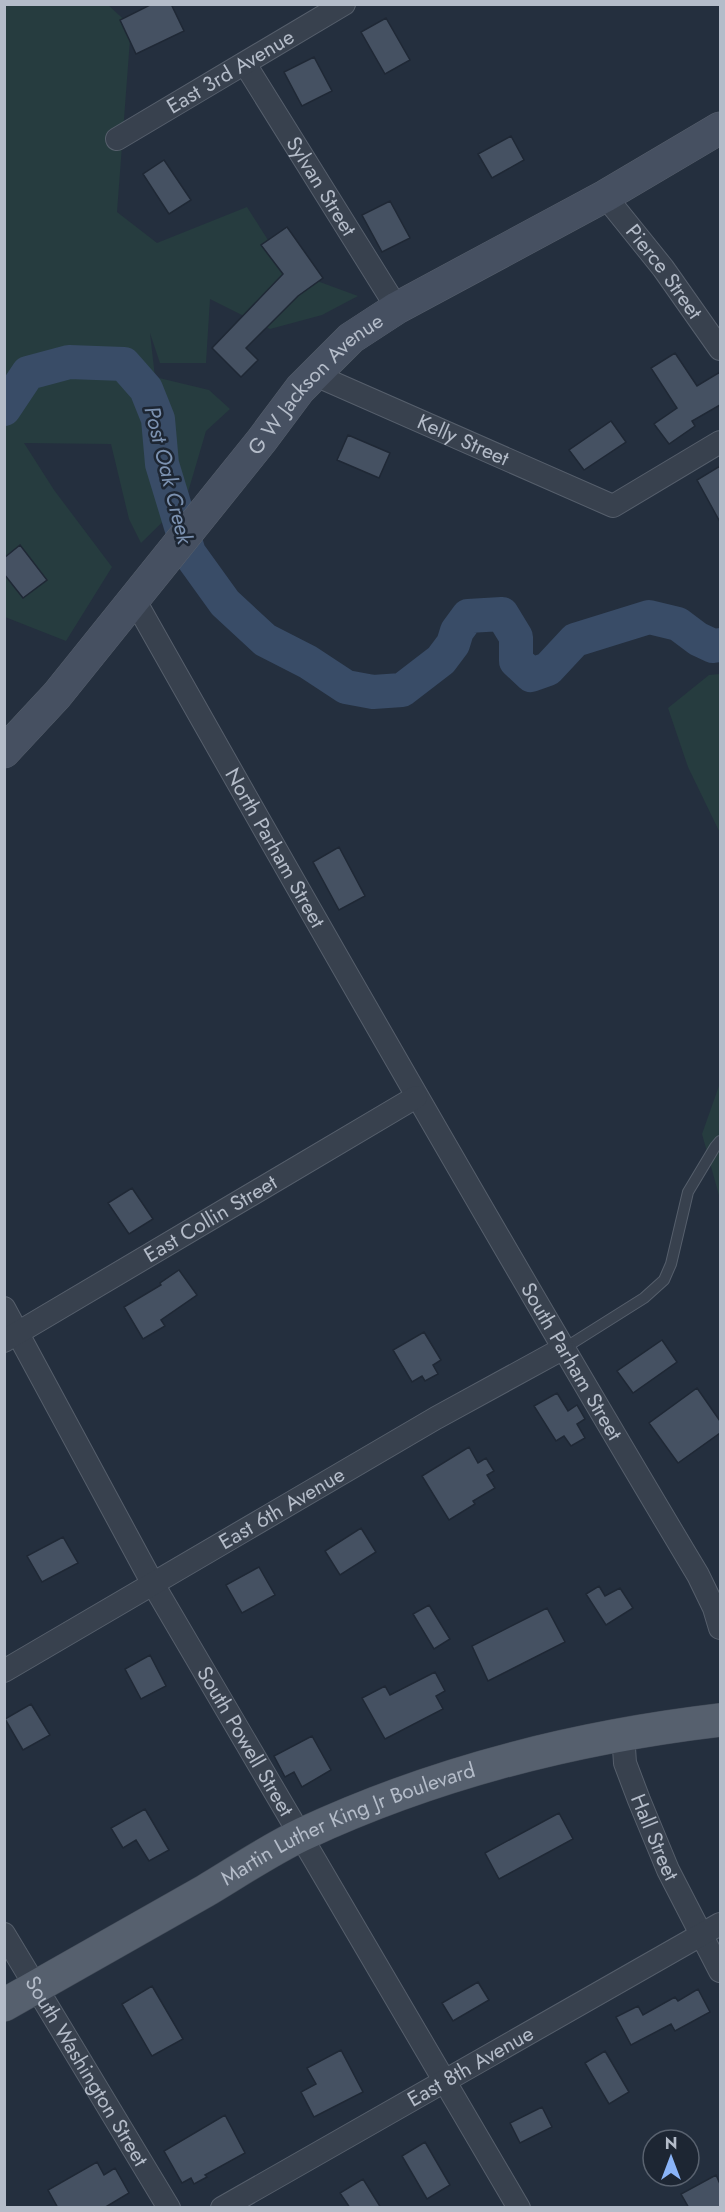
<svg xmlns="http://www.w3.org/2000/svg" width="725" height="2212" viewBox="0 0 725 2212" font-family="Jost,sans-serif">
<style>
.green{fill:#263c3f}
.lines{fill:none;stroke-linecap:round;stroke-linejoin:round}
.river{stroke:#394c67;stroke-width:34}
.building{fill:#455162;stroke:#1f2835;stroke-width:1.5}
.lane-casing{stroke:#565f6c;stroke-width:12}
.street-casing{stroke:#565f6c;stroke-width:24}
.secondary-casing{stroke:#565f6c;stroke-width:33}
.primary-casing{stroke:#414a57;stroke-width:34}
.lane{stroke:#38414e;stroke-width:10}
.street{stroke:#38414e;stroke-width:22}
.secondary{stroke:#465061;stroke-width:32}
.primary{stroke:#56606e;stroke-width:33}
.labels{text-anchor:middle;stroke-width:5;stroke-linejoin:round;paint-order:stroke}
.street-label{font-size:21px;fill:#b4bcc9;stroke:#1d2633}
.water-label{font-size:22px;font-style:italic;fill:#7c92b1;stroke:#1d2633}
</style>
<rect width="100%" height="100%" fill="#242f3e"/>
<!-- green -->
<path class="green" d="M4 5H108L131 26 117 212 157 243 247 207 287 270 358 296 322 315 270 329 210 299 206 363H160L150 333 155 377 209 390 230 409 206 431 186 499 141 543 129 519 111 444 24 443 54 490 112 567 66 641 5 617Z
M720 674V833L688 767 668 708 709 675Z
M720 1083V1199L702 1134Z"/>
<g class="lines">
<!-- river -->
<path class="river" d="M4 409 28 373 69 362 124 364 146 389 158 419 162 464 189 553 225 603 265 640 308 662 346 687 373 692 402 690 441 660 453 644 457 631 468 616 502 614 516 637V661L531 675 548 669 575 640 649 617 678 624 698 639 713 646 720 645"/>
</g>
<!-- building -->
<path class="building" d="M152 4H171L184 31 136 54 120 20Z
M386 18 410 60 385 74 361 32Z
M314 57 332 91 302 106 284 72Z
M511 136 524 160 492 178 478 154Z
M164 160 191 200 169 214 143 174Z
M390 201 410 238 382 252 362 215Z
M287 227 323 278 298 296 246 348 258 360 241 377 212 348 283 274 261 245Z
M675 353 697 386 720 372V405L692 421 695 426 669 444 654 424 677 408 651 368Z
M611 421 626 442 584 470 569 450Z
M348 435 390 453 379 478 337 460Z
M720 466V522L697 480Z
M20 545 47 580 23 598 4 574V558Z
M339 847 365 896 339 910 313 862Z
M132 1188 153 1219 129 1234 108 1203Z
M179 1270 197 1295 161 1320 165 1326 143 1339 124 1307 161 1285 160 1283Z
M424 1332 441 1360 433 1365 438 1374 425 1381 422 1376 412 1382 393 1350Z
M662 1340 677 1362 633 1393 617 1371Z
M697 1388 720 1421V1433L678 1463 649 1423Z
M557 1393 568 1411 577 1405 585 1419 577 1424 585 1438 571 1446 564 1436 556 1441 534 1406Z
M469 1447 478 1463 486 1458 494 1471 487 1475 495 1488 473 1501 475 1504 449 1520 422 1476Z
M361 1528 376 1552 340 1575 325 1551Z
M63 1537 78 1563 42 1582 27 1556Z
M259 1567 275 1595 242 1613 226 1585Z
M599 1586 605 1596 620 1588 633 1608 606 1625 586 1594Z
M429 1605 450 1639 434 1649 413 1614Z
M547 1608 565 1642 488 1681 472 1646Z
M150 1655 166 1686 141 1699 125 1669Z
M435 1672 445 1691 436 1696 443 1709 385 1739 362 1698 385 1686 390 1695Z
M31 1704 50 1735 23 1750 5 1719Z
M312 1736 331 1770 302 1787 294 1772 285 1777 274 1756Z
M145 1809 169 1850 149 1861 136 1840 123 1848 111 1828Z
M559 1813 573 1839 499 1879 485 1853Z
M478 1982 489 2000 453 2021 442 2003Z
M152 1986 183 2039 152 2056 122 2004Z
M698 1989 710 2012 675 2031 671 2024 631 2045 616 2017 638 2006 643 2015 675 1997 678 2001Z
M341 2050 363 2092 314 2117 301 2092 316 2084 307 2068Z
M605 2051 629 2092 609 2104 585 2063Z
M542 2107 552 2127 520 2143 510 2123Z
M225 2115 245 2153 205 2175 207 2177 194 2184 191 2178 182 2183 164 2151Z
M425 2142 450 2185 427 2199 402 2156Z
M97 2162 104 2175 115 2168 129 2193 104 2208H58L48 2190Z
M716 2175 720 2184V2208H689L681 2194Z
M363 2179 381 2208H350L340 2193Z"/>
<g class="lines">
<!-- lane casing -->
<g class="lane-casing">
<path id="lane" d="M563 1349 644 1298 664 1280 671 1264 688 1192 715 1147 720 1141"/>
</g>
<!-- street casing -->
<g class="street-casing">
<g id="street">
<path id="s1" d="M245 64 397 308"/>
<path id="s2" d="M117 139 344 4"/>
<path id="s3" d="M605 196 663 268 720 349"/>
<path id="s4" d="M313 374 613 506 720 442"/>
<path id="s5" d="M134 599C319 927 505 1253 698 1575L714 1608 720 1628"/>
<path id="s6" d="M4 1308 153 1584 519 2208"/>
<path id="s7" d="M4 1341 416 1097"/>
<path id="s8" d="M4 1671 436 1418 562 1349"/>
<path id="s9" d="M623 1733 625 1763 639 1800 668 1870 720 1971"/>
<path id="s10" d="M4 1934 169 2208"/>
<path id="s11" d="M222 2208 720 1924"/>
</g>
</g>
<!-- secondary casing -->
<g class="secondary-casing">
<g id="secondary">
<path id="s12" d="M4 752 57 695 262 440 300 389 351 338 397 308 605 196 720 128"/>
</g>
</g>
<!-- primary casing -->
<g class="primary-casing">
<g id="primary">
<path id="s13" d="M4 2005C71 1967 138 1929 205 1891 237 1872 269 1850 303 1834 436 1772 576 1737 720 1720"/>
</g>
</g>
<!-- lane -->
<use href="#lane" class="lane"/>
<!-- street -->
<use href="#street" class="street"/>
<!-- secondary -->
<use href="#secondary" class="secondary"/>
<!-- primary -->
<use href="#primary" class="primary"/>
</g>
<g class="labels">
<!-- street labels -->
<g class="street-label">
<text dy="7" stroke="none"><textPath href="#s2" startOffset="132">East 3rd Avenue</textPath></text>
<text dy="7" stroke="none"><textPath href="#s1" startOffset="144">Sylvan Street</textPath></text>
<text dy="7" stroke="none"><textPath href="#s3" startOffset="96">Pierce Street</textPath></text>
<text dy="7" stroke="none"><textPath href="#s12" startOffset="483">G W Jackson Avenue</textPath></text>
<text dy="7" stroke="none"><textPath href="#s4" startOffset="164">Kelly Street</textPath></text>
<text dy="7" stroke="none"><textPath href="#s5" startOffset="286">North Parham Street</textPath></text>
<text dy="7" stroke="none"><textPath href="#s7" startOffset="240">East Collin Street</textPath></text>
<text dy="7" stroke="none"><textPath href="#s5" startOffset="879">South Parham Street</textPath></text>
<text dy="7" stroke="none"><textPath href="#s8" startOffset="322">East 6th Avenue</textPath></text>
<text dy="7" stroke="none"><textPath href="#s6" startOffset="496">South Powell Street</textPath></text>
<text dy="7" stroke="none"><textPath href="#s13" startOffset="390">Martin Luther King Jr Boulevard</textPath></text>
<text dy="7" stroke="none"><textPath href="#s9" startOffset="110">Hall Street</textPath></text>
<text dy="7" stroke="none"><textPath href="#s11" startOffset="286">East 8th Avenue</textPath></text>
<text dy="7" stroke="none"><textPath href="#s10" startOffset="160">South Washington Street</textPath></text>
</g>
<!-- water labels -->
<g class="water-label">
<text transform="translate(169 475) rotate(76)" y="8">Post Oak Creek</text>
</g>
</g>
<!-- border -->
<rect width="725" height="2212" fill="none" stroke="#b4bcc9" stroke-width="12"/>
<!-- north arrow -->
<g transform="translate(671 2158)"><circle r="28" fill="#1d2633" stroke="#59626f" stroke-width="1.5"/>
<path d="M0-4.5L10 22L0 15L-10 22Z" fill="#8ab4f8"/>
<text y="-9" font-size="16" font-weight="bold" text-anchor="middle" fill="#b4bcc9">N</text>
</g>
</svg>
